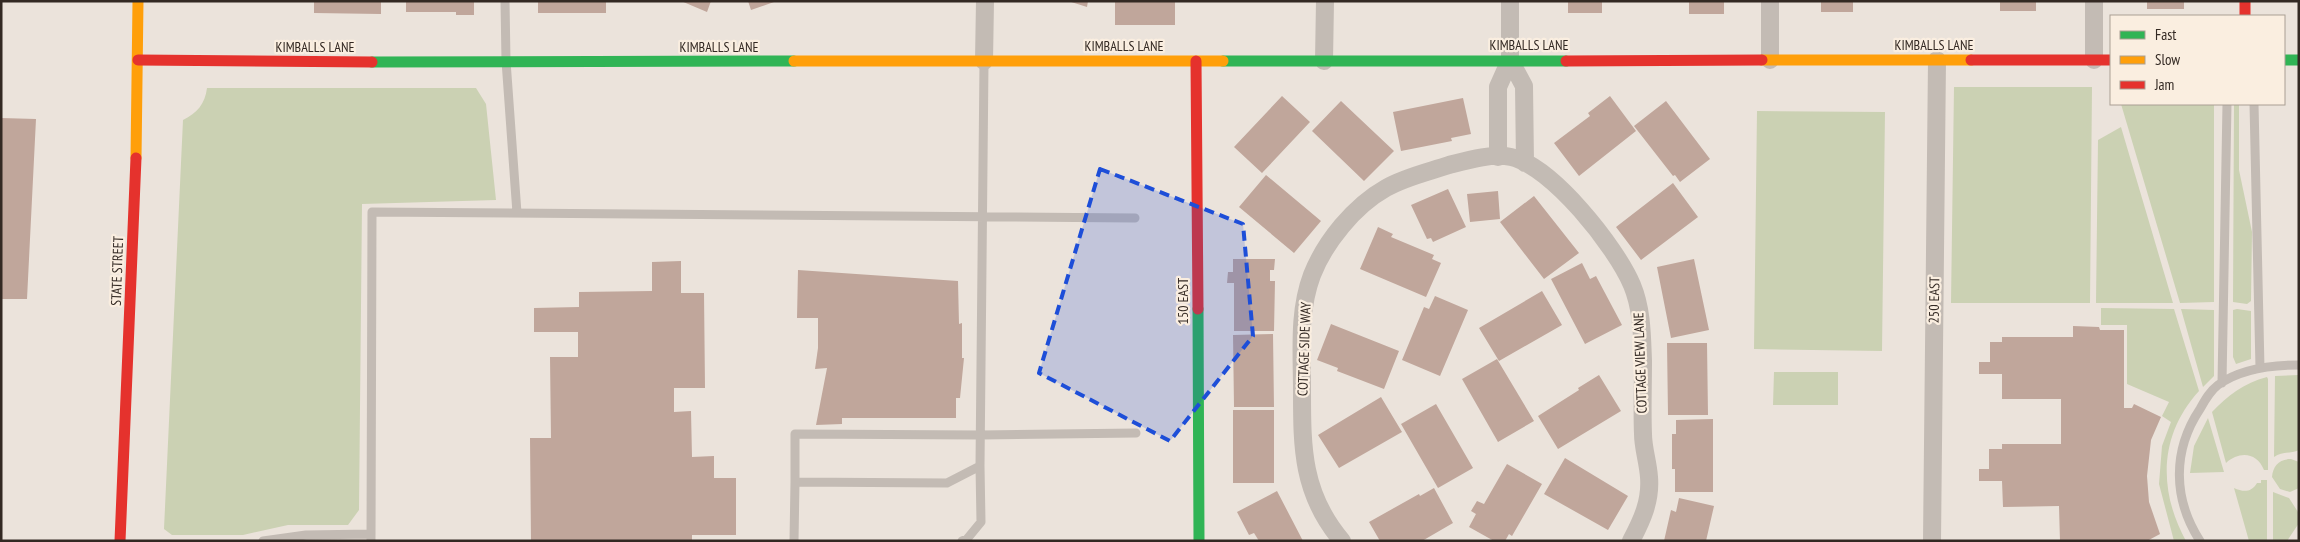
<svg xmlns="http://www.w3.org/2000/svg" width="2300" height="542" viewBox="0 0 2300 542" font-family="'PT Sans Narrow',sans-serif">
<style>
.green{fill:#cbd1b3}
.building{fill:#c0a69b}
.lines{fill:none;stroke-linecap:round;stroke-linejoin:round}
.lane{stroke:#c3bbb4;stroke-width:9}
.street{stroke:#c3bbb4;stroke-width:18}
.fast{stroke:#30b455;stroke-width:11}
.slow{stroke:#ff9f0a;stroke-width:11}
.jam{stroke:#e5322d;stroke-width:11}
.marked{fill:#1d4ed8;fill-opacity:0.2;stroke:#1d4ed8;stroke-width:4;stroke-dasharray:10 6;stroke-linejoin:round}
.labels{text-anchor:middle;stroke-width:4.5;stroke-linejoin:round;paint-order:stroke}
.street-label{font-size:14px;fill:#332923;stroke:#faeee0}
</style>
<rect width="100%" height="100%" fill="#ebe3db"/>
<!-- green -->
<path class="green" d="M1954 87H2092L2090 303H1951Z
M207 88H476L486 104 496 200 362 204 359 510 348 525H288L243 535H172L164 529 183 120C197 113 205 104 207 88Z
M2121 104H2214V302L2180 303Z
M2234 104H2239V170L2252 232 2251 301 2247 304 2233 302Z
M1757 111 1885 112 1882 351 1754 349Z
M2121 127 2173 303H2096L2098 140Z
M2101 308 2174 309 2199 391C2159 435 2158 490 2186 541H2174L2159 484 2162 446 2171 422 2162 416 2169 402 2127 384V325H2101Z
M2181 309 2214 310V376L2203 387Z
M2237 309 2251 311V359L2236 364 2233 357V310Z
M1774 372H1838V405H1773Z
M2299 375V450C2291 454 2282 451 2274 457L2275 376Z
M2267 377 2268 379V470H2264C2257 452 2239 451 2226 463L2212 412C2227 396 2244 383 2267 377Z
M2208 418 2224 472 2190 473 2194 446Z
M2291 459 2299 462V488L2290 492 2280 489 2272 477C2273 466 2279 459 2291 459Z
M2261 480H2267V541H2249L2234 488C2243 492 2251 493 2257 483H2261Z
M2273 492 2289 498 2298 512 2299 523 2287 541H2273Z"/>
<!-- building -->
<path class="building" d="M314 1H381V14L314 13Z
M406 1H474V15H456V12H406Z
M538 1H606V13H538Z
M681 1H711L707 12Z
M748 1H774V2L751 10Z
M1068 1H1088L1087 7Z
M1115 1H1175V25H1115Z
M1568 1H1602V13H1568Z
M1689 1H1724V14H1689Z
M1821 1H1853V12H1821Z
M2000 1H2036V11H2000Z
M2147 1H2184V9H2147Z
M1282 96 1310 122 1262 173 1234 147Z
M1610 96 1636 131 1579 176 1554 143 1590 116 1588 113Z
M1463 98 1471 134 1451 138 1452 141 1401 151 1393 112Z
M1341 101 1394 151 1364 181 1312 131Z
M1666 101 1710 159 1680 182 1675 175 1673 176 1634 126Z
M1 118 36 119 27 299H1Z
M1266 175 1321 221 1294 253 1239 207Z
M1673 183 1698 217 1641 260 1616 227Z
M1448 189 1466 227 1433 242 1431 238 1427 239 1411 205Z
M1498 191 1500 219 1470 222 1467 194Z
M1534 196 1579 253 1544 279 1500 222Z
M1378 227 1393 234 1391 237 1434 255 1432 259 1441 263 1426 297 1360 269Z
M1233 259H1275L1274 270H1270V281H1275L1274 331H1234V283H1227L1228 272H1233Z
M1694 259 1709 330 1671 338 1657 267Z
M681 261V293H704L705 388H674V412L691 411 692 457 714 456V478H736V535H692V541H531L530 438H551L550 357H578V332H534V308L579 307V292L652 291V262Z
M1582 263 1590 279 1596 276 1622 325 1585 344 1551 279Z
M798 270 958 281 959 324 962 323V358H964L960 398H956V418H842V424L816 425 827 368 815 369 818 348V318H797Z
M1542 291 1562 325 1499 361 1479 328Z
M1435 296 1468 310 1440 376 1402 360 1424 307 1429 309Z
M1331 324 1399 351 1384 389 1337 371 1338 368 1317 360Z
M2073 326 2099 327 2100 330H2124V408H2132L2134 404 2161 417 2151 440 2147 476 2149 502 2160 534 2147 541H2060L2059 506 2003 507 2002 481H1979V469H1989V449H2002V444H2061V399H2002V374H1979V362H1990V342H2002V337H2073Z
M1273 334 1274 407H1234L1233 335Z
M1667 343H1707L1708 415H1668Z
M1497 359 1534 421 1498 442 1462 379Z
M1599 375 1621 411 1558 449 1538 416 1579 390 1578 388Z
M1381 397 1402 432 1339 468 1318 435Z
M1436 404 1473 468 1438 488 1401 424Z
M1233 410H1274V483H1233Z
M1713 419V492H1675V469H1672V434H1676V420Z
M1565 458 1628 496 1608 530 1544 494Z
M1507 464 1542 484 1512 536 1509 534 1505 541H1494L1469 527 1476 514 1471 511 1477 501 1484 504Z
M1434 488 1453 523 1422 541H1380L1369 522 1419 494 1420 496Z
M1277 491 1303 541H1259L1254 533 1249 535 1237 512Z
M1679 498 1714 506 1706 541H1664L1671 510 1676 512Z"/>
<g class="lines">
<!-- lane -->
<path class="lane" d="M505 1 506 61 517 213
M2254 104 2260 368
M2222 383 2227 104
M795 482V434L981 435 1136 433
M263 541 306 535 371 534
M371 541 372 212 1135 218
M794 541 795 482 947 483 980 466 984 63
M962 541 967 539 981 522 980 466
M2200 541C2173 499 2172 451 2200 409 2205 400 2210 391 2218 385 2240 369 2273 365 2299 365"/>
<!-- street -->
<path class="street" d="M1770 1V60
M1510 60 1524 86 1525 163
M2094 60V1
M984 61 985 1
M1324 61 1325 1
M1498 157V87L1510 60V1
M1342 541C1302 494 1302 448 1302 391 1302 353 1298 312 1312 275 1325 242 1354 206 1386 188 1405 177 1428 172 1449 165 1468 160 1492 153 1511 157 1552 166 1616 247 1632 285 1642 309 1642 335 1643 361 1643 385 1642 410 1643 434 1643 448 1648 462 1649 477 1651 501 1642 520 1631 541
M1932 541 1937 60"/>
<!-- fast -->
<path class="fast" d="M2284 60H2299
M1223 61H1566
M372 62 794 61
M1198 309 1199 541"/>
<!-- slow -->
<path class="slow" d="M1762 60H1971
M794 61H1223
M136 158 138 1"/>
<!-- jam -->
<path class="jam" d="M2245 1V16
M138 60 372 62
M1971 60H2111
M1196 61 1198 309
M1566 61 1762 60
M120 541 136 158"/>
</g>
<!-- marked area -->
<path class="marked" d="M1100 169 1243 224 1253 336 1170 441 1039 373Z"/>
<g class="labels">
<!-- street labels -->
<g class="street-label">
<text x="1529" y="50">KIMBALLS LANE</text>
<text x="1934" y="50">KIMBALLS LANE</text>
<text x="1124" y="51">KIMBALLS LANE</text>
<text x="315" y="52">KIMBALLS LANE</text>
<text x="719" y="52">KIMBALLS LANE</text>
<text transform="translate(117 271) rotate(-88)" y="5">STATE STREET</text>
<text transform="translate(1934 300) rotate(-89)" y="5">250 EAST</text>
<text transform="translate(1183 301) rotate(-90)" y="5">150 EAST</text>
<text transform="translate(1304 349) rotate(-88)" y="5">COTTAGE SIDE WAY</text>
<text transform="translate(1640 363) rotate(-92)" y="5">COTTAGE VIEW LANE</text>
</g>
</g>
<!-- border -->
<rect width="2300" height="542" fill="none" stroke="#332923" stroke-width="5"/>
<!-- legend -->
<rect x="2110" y="15" width="175" height="90" fill="#faeee0" stroke="#aa9f94"/>
<rect x="2120" y="31" width="25" height="8" fill="#30b455" stroke="#aa9f94"/>
<text x="2155" y="40" font-size="15" fill="#332923">Fast</text>
<rect x="2120" y="56" width="25" height="8" fill="#ff9f0a" stroke="#aa9f94"/>
<text x="2155" y="65" font-size="15" fill="#332923">Slow</text>
<rect x="2120" y="81" width="25" height="8" fill="#e5322d" stroke="#aa9f94"/>
<text x="2155" y="90" font-size="15" fill="#332923">Jam</text>
</svg>
